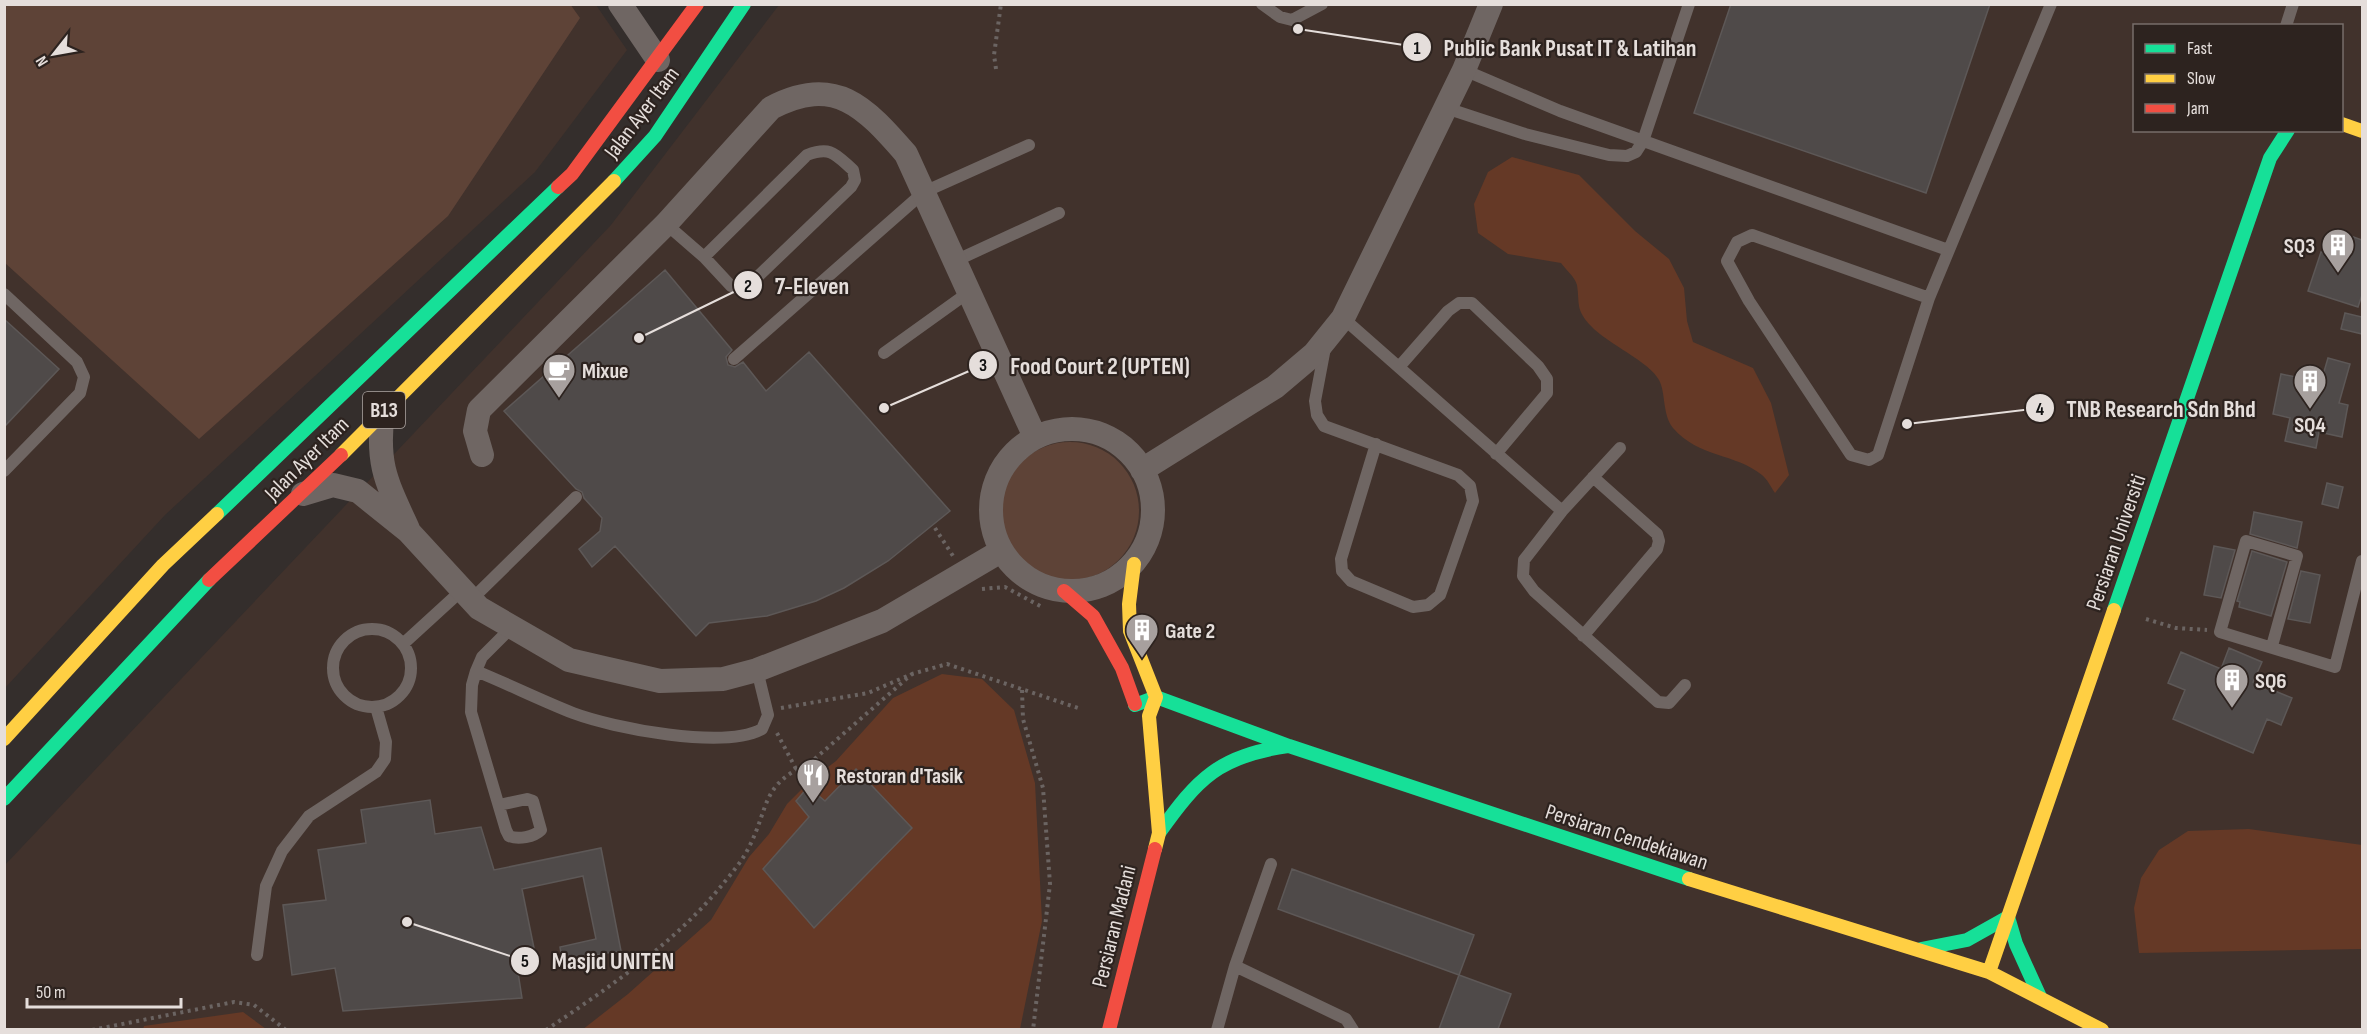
<svg xmlns="http://www.w3.org/2000/svg" width="2367" height="1034" viewBox="0 0 2367 1034" font-family="'Sofia Sans Condensed',sans-serif">
<style>
.built{fill:#41322c;fill-rule:evenodd}
.green{fill:#5e4337}
.water{fill:#653926}
.building{fill:#4f4a49;stroke:#5d5857;stroke-width:1.5}
.lines{fill:none;stroke-linecap:round;stroke-linejoin:round}
.path{stroke:#6b6462;stroke-width:4;stroke-dasharray:3 4.5;stroke-linecap:butt}
.lane{stroke:#6f6663;stroke-width:12}
.street{stroke:#6f6663;stroke-width:24}
.fast{stroke:#16e098;stroke-width:14}
.slow{stroke:#ffcf43;stroke-width:14}
.jam{stroke:#f24e42;stroke-width:14}
.labels{text-anchor:middle;stroke-width:4.5;stroke-linejoin:round;paint-order:stroke}
.shield{fill:#2d231f;stroke:#aea6a3;stroke-width:1.5}
.shield-label{font-size:21px;font-weight:bold;fill:#e5dedb}
.street-label{font-size:22px;fill:#e5dedb;stroke:#2d231f}
.poi-label{font-size:22px;font-weight:bold;fill:#e5dedb;stroke:#2d231f;text-anchor:start}
.leader{fill:none;stroke:#e5dedb;stroke-width:2}
.callout-dot{fill:#e5dedb;stroke:#2d231f;stroke-width:2}
.mark-label{font-size:18px;text-anchor:middle;font-weight:bold;fill:#111}
.callout-label{font-size:24px;text-anchor:middle;font-weight:bold;fill:#e5dedb;stroke:#2d231f;stroke-width:4.5;stroke-linejoin:round;paint-order:stroke}
</style>
<rect width="100%" height="100%" fill="#342e2c"/>
<!-- built -->
<path class="built" d="M5 5H596L627 50 535 172 165 515 5 688Z
M779 5H2362V1029H5L4 866 611 225ZM2134 26H2342V130H2134Z"/>
<!-- green -->
<path class="green" d="M570 4 580 18 448 216 199 439 5 263V5Z
M1001 511a69 69 0 1 1 138 0a69 69 0 1 1-138 0Z"/>
<!-- water -->
<path class="water" d="M1512 157 1579 175 1635 231 1669 259 1684 288 1687 321 1693 342 1753 368 1771 403 1789 475 1775 493C1771 487 1767 479 1762 475 1735 453 1699 458 1673 428 1662 414 1666 393 1659 380 1650 362 1608 344 1591 326 1575 309 1580 304 1577 285 1575 277 1565 269 1561 263L1508 254 1478 233 1474 204 1488 172Z
M942 674 982 679 1014 710 1035 783 1042 921 1020 1029 582 1030 628 994 711 920 749 857 769 834 787 804 811 780 836 761 893 698Z
M2249 829 2362 845V949L2139 953 2134 908 2141 878 2159 850 2188 831Z
M243 1012 266 1029H143L144 1026Z"/>
<!-- building -->
<path class="building" d="M1731 4H1990L1926 193 1694 113Z
M2345 234 2362 240V295L2358 307 2308 291 2321 252 2338 257Z
M665 270 732 350 726 357 728 365 735 367 743 362 766 391 809 352 950 511 888 561 844 588 816 601 767 616 709 623 696 636 615 546 592 567 579 549 600 531 602 518 584 498 582 492 576 489 504 411Z
M2345 313 2362 317V334L2341 329Z
M4 319 59 369 4 427Z
M2328 358 2350 364 2339 403 2348 405 2342 437 2319 432 2316 448 2285 441 2290 418 2273 414 2281 374 2321 382Z
M2327 483 2343 487 2338 508 2322 504Z
M2254 512 2302 522 2297 548 2250 534Z
M2214 546 2235 550 2221 598 2204 595Z
M2252 551 2287 562 2271 616 2239 607 2240 602 2237 601Z
M2301 571 2320 575 2310 623 2288 619Z
M2229 648 2262 662 2253 682 2292 698 2281 725 2267 719 2253 753 2173 719 2185 690 2168 683 2181 652 2221 669Z
M856 769 912 828 814 928 763 869 809 817 796 801 808 787 825 801Z
M430 800 435 834 481 827 494 870 601 848 621 951 562 960 560 947 596 939 583 876 522 889 537 963 517 966 522 998 343 1011 335 968 292 975 283 905 326 900 318 850 366 843 361 810Z
M1292 869 1474 935 1459 975 1278 909Z
M1459 975 1511 994 1498 1029H1439Z"/>
<g class="lines">
<!-- path -->
<path class="path" d="M996 69 994 55 1001 4
M935 528 953 556
M982 589 1005 587 1044 608
M2146 619 2176 628 2207 630
M1022 690 1023 719 1043 788 1050 884 1033 1030
M781 708 868 693 912 674 947 664 1081 709
M777 733 796 769
M92 1030 234 1002 254 1005 286 1030
M546 1030C608 988 675 943 722 885 731 874 743 860 749 847 770 806 760 785 810 763L912 674"/>
<!-- lane -->
<path class="lane" d="M1262 4 1280 17 1292 20 1322 4
M2286 26 2293 4
M1464 70 1560 111 1948 250
M1446 108 1525 134 1609 155 1627 156 1636 152 1643 141 1689 4
M666 224 704 257 731 286 739 289 748 286 851 187 855 180 853 170C835 154 831 146 807 155L704 257
M1752 235 1929 298 1878 455 1869 460 1851 455 1749 301 1727 261 1737 242Z
M955 261 1059 213
M4 294 77 362 84 377 80 393 4 471
M1929 298 2051 4
M1343 318 1562 511 1524 560 1523 576 1534 591 1658 702 1669 703 1685 685
M1325 348 1315 401 1317 415 1324 426 1458 475 1470 486 1473 501 1440 595 1428 605 1413 607 1351 581 1342 571 1341 559 1376 444
M884 353 969 292
M734 359 924 192 1029 145
M1399 367 1448 311 1459 303H1472L1538 366 1547 379V393L1496 454
M1562 511 1620 448
M471 600 576 497
M512 627 482 657 476 671C508 684 540 700 573 713 613 728 724 750 762 729L768 715 757 670
M333 668a39 39 0 1 1 78 0a39 39 0 1 1-78 0Z
M1583 636 1657 549 1659 541 1657 534 1593 477
M403 644 461 591
M2272 646 2297 556 2246 541 2220 632 2335 667 2362 561
M476 671 472 685 471 712 506 830 509 836C518 840 534 837 541 830L533 801 527 799 499 805
M257 955 266 886 282 851 309 816 376 772 385 759 386 742 376 707
M1235 966 1346 1019 1353 1030
M1217 1030 1235 966 1271 864"/>
<!-- street -->
<path class="street" d="M620 4 658 60
M383 411C376 464 386 481 408 529
M991 510a81 81 0 1 1 162 0a81 81 0 1 1-162 0Z
M482 455 475 431 479 410 666 224 771 108C835 74 865 107 906 154L1035 437
M1142 470 1275 387 1314 354 1343 318 1464 70 1491 4
M303 494 333 485 358 491 409 532 479 608 569 660 660 681 723 679 757 670 882 621 1001 551"/>
<!-- fast -->
<path class="fast" d="M614 181 655 136 744 4
M217 514 558 187
M2114 610 2270 158 2288 130
M1135 705 1156 697 1289 746 1689 879
M4 799 209 580
M1159 833C1198 778 1219 756 1288 746
M2008 917 2016 944 2040 997
M1921 949 1967 940 2008 917"/>
<!-- slow -->
<path class="slow" d="M2342 124 2362 131
M341 455 614 181
M1134 564 1129 604 1130 631 1156 697 1149 716 1159 833 1155 849
M4 739 163 565 217 514
M1689 879 1989 972 2102 1030
M1989 972 2114 610"/>
<!-- jam -->
<path class="jam" d="M558 187 572 174 697 4
M209 580 341 455
M1064 591 1093 616 1122 668 1135 704
M1109 1030 1155 849"/>
</g>
<!-- icons -->
<defs>
<g id="building-pin" transform="scale(1.725)"><path d="M0 17L-7.5 6A9.5 9.5 0 1 1 7.5 6Z" fill="#a7a09e" stroke="#2d231f"/><path d="M-4-6H4V6H1V3H-1V6H-4ZM-2.5-4.3h1.7v1.8h-1.7ZM.8-4.3h1.7v1.8H.8ZM-2.5-1h1.7V.8h-1.7ZM.8-1h1.7V.8H.8Z" fill="#fff"/></g>
<g id="cafe-pin" transform="scale(1.725)"><path d="M0 17L-7.5 6A9.5 9.5 0 1 1 7.5 6Z" fill="#a7a09e" stroke="#2d231f"/><path d="M-5.5-4.5H6V0H3Q3 3.5 0 3.5H-2.5Q-5.5 3.5-5.5 0ZM3-3.2v2h1.7v-2ZM-6 4.5H4V6H-6Z" fill="#fff"/></g>
<g id="restaurant-pin" transform="scale(1.725)"><path d="M0 17L-7.5 6A9.5 9.5 0 1 1 7.5 6Z" fill="#a7a09e" stroke="#2d231f"/><path d="M-5-6h1v4h1v-4h1v4h1v-4h1v5L-1.5 .5V6h-2V.5L-5-1ZM5-6V6H3V1.5H1.5Q1.5-4 5-6Z" fill="#fff"/></g>
</defs>
<g fill-rule="evenodd">
<use href="#building-pin" x="2338" y="245"/>
<use href="#cafe-pin" x="559" y="370"/>
<use href="#building-pin" x="2310" y="381"/>
<use href="#building-pin" x="1142" y="630"/>
<use href="#building-pin" x="2232" y="680"/>
<use href="#restaurant-pin" x="813" y="775"/>
</g>
<g class="labels">
<!-- shield labels -->
<rect class="shield" x="363" y="392" width="42" height="36" rx="4.5"/>
<g class="shield-label">
<text x="384" y="417">B13</text>
</g>
<!-- street labels -->
<g class="street-label">
<text transform="translate(641 112) rotate(-53)" y="8">Jalan Ayer Itam</text>
<text transform="translate(306 458) rotate(-45)" y="8">Jalan Ayer Itam</text>
<text transform="translate(2115 542) rotate(-71)" y="8">Persiaran Universiti</text>
<text transform="translate(1627 836) rotate(18)" y="8">Persiaran Cendekiawan</text>
<text transform="translate(1113 926) rotate(-76)" y="8">Persiaran Madani</text>
</g>
<!-- poi labels -->
<g class="poi-label">
<text x="2315" y="253" text-anchor="end">SQ3</text>
<text x="582" y="378">Mixue</text>
<text x="2310" y="432" text-anchor="middle">SQ4</text>
<text x="1165" y="638">Gate 2</text>
<text x="2255" y="688">SQ6</text>
<text x="836" y="783">Restoran d'Tasik</text>
</g>
</g>
<!-- callouts -->
<path class="leader" d="M1298 29L1417 47M639 338L748 285M884 408L983 365M1907 424L2040 408M407 922L525 961"/>
<g class="callout-dot">
<circle cx="1298" cy="29" r="6"/>
<circle cx="639" cy="338" r="6"/>
<circle cx="884" cy="408" r="6"/>
<circle cx="1907" cy="424" r="6"/>
<circle cx="407" cy="922" r="6"/>
<circle cx="1417" cy="47" r="15"/>
<circle cx="748" cy="285" r="15"/>
<circle cx="983" cy="365" r="15"/>
<circle cx="2040" cy="408" r="15"/>
<circle cx="525" cy="961" r="15"/>
</g>
<g class="mark-label">
<text x="1417" y="54">1</text>
<text x="748" y="292">2</text>
<text x="983" y="371">3</text>
<text x="2040" y="415">4</text>
<text x="525" y="967">5</text>
</g>
<g class="callout-label">
<text x="1570" y="56">Public Bank Pusat IT &amp; Latihan</text>
<text x="812" y="294">7-Eleven</text>
<text x="1100" y="374">Food Court 2 (UPTEN)</text>
<text x="2161" y="417">TNB Research Sdn Bhd</text>
<text x="613" y="969">Masjid UNITEN</text>
</g>
<!-- border -->
<rect width="2367" height="1034" fill="none" stroke="#e5dedb" stroke-width="12"/>
<!-- legend -->
<rect x="2133" y="24" width="210" height="108" fill="#2d231f" stroke="#776e6a" stroke-width="1.5"/>
<rect x="2145" y="44" width="30" height="9" fill="#16e098" stroke="#776e6a" stroke-width="1.5"/>
<text x="2187" y="54" font-size="18" fill="#e5dedb">Fast</text>
<rect x="2145" y="74" width="30" height="9" fill="#ffcf43" stroke="#776e6a" stroke-width="1.5"/>
<text x="2187" y="84" font-size="18" fill="#e5dedb">Slow</text>
<rect x="2145" y="104" width="30" height="9" fill="#f24e42" stroke="#776e6a" stroke-width="1.5"/>
<text x="2187" y="114" font-size="18" fill="#e5dedb">Jam</text>
<!-- north arrow -->
<g transform="translate(54 54) rotate(239)" stroke="#2d231f" stroke-width="4.5" paint-order="stroke">
<path d="M0-4.5L10 22L0 15L-10 22Z" fill="#e5dedb"/>
<text y="-9" font-size="16" font-weight="bold" text-anchor="middle" fill="#e5dedb">N</text>
</g>
<!-- scale -->
<path d="M27 998v9h154v-9" fill="none" stroke="#e5dedb" stroke-width="3"/>
<text x="36" y="998" font-size="18" fill="#e5dedb" stroke="#2d231f" stroke-width="4.5" paint-order="stroke">50 m</text>
</svg>
